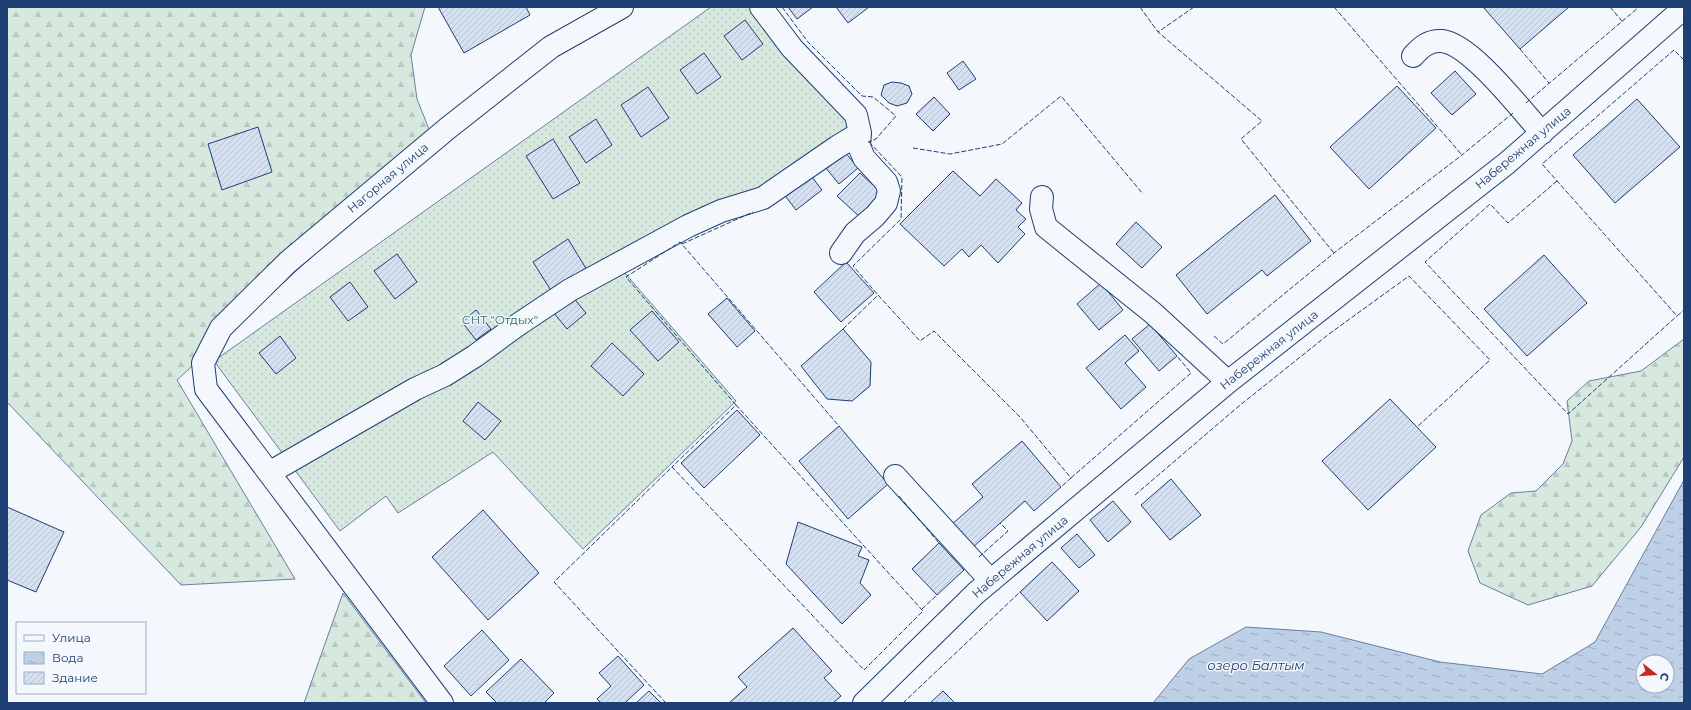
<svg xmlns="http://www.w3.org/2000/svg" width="1691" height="710" viewBox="0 0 1691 710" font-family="Montserrat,sans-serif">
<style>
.grass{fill:url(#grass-dots);stroke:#687fa3}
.forest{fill:url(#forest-firs);stroke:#687fa3}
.water{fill:url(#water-ripples);stroke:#687fa3;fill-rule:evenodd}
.building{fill:url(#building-hatch);stroke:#1d3f73}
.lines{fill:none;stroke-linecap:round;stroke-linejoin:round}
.minor-casing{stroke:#1d3f73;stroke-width:24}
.minor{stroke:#f4f7fb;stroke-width:22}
.fence{stroke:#1d3f73;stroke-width:1;stroke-dasharray:5 2;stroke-linecap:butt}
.labels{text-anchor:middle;stroke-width:3;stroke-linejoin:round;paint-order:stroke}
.street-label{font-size:12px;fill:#1d3f73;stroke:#f4f7fb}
.park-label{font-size:12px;fill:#2c6c60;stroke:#f4f7fb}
.water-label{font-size:13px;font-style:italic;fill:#1d3f73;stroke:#f4f7fb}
</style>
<defs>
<pattern id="grass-dots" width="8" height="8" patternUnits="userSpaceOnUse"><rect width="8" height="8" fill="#d7e8df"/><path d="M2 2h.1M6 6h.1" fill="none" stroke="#b8c8c3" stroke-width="1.8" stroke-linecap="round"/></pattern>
<pattern id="forest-firs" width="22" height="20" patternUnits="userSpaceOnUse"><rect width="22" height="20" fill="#d7e8df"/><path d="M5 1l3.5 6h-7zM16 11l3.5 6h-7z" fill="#b8c8c3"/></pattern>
<pattern id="water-ripples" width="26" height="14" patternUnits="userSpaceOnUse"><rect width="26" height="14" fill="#bed0e5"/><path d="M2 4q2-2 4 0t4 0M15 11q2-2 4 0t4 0" fill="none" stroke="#9aaabe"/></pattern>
<pattern id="building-hatch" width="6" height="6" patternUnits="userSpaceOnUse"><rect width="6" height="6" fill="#d5e0f0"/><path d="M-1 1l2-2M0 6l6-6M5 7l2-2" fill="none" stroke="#b6c1d1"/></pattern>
</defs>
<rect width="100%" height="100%" fill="#f4f7fb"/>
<!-- grass -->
<path class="grass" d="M711 7H752L851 125 831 140 837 147 686 233 624 272 736 401 583 549 493 452 398 513 386 496 340 531 214 361Z"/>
<!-- forest -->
<path class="forest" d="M7 7H425L411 55 417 99 435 144 177 380 295 579 181 585 7 402Z
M1684 339V457L1641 527 1592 586 1528 605 1480 583 1468 551 1481 515 1511 493 1536 491 1563 464 1572 441 1567 401 1589 381 1641 371Z
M343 593 426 703H304Z"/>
<!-- water -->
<path class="water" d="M1684 480V703H1153L1189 659 1246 627 1321 632 1440 662 1542 674 1595 642ZM1643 662H1667V686H1643Z"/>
<!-- building -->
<path class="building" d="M438 7H526L530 15 464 53Z
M788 7H813L797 19Z
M836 7H869L848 23Z
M1483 7H1569L1520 49Z
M745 20 763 44 742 60 724 36Z
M704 53 721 77 697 94 680 70Z
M963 61 976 79 959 90 947 73Z
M1455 71 1476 94 1452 115 1431 93Z
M892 82 901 83 909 86 912 94 907 103 897 106 889 103 881 95 884 85Z
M1397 86 1436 128 1369 189 1330 147Z
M648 87 669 118 641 137 621 105Z
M934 97 950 114 933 131 916 114Z
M1637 99 1680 147 1615 203 1573 155Z
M596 119 612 145 586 163 569 137Z
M258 127 272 172 222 190 208 144Z
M553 139 580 183 553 199 526 156Z
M845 152 858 168 839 184 825 167Z
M953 171 980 196 996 179 1022 203 1016 210 1026 219 1018 227 1025 234 998 263 981 245 969 257 962 249 944 266 900 224Z
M860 173 884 195 862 219 837 196Z
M812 177 822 190 796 210 783 193Z
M1275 195 1311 241 1267 276 1262 270 1207 314 1176 275Z
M1136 222 1162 247 1142 268 1116 244Z
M568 239 587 270 552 292 533 262Z
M397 254 417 282 395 299 374 271Z
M1544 255 1587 303 1527 356 1484 309Z
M846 262 874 293 841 322 814 292Z
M350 282 368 307 348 321 330 297Z
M1101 283 1123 310 1099 330 1077 304Z
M572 296 586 313 567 329 553 312Z
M727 298 755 331 737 347 708 314Z
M476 310 491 329 476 340 462 322Z
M652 311 679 342 658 361 630 330Z
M1150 324 1177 356 1159 371 1132 339Z
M843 329 871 362 870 386 852 401 827 399 801 366Z
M1125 335 1139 351 1125 363 1146 387 1121 409 1086 368Z
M280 336 296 358 276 374 259 353Z
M612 343 644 374 623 396 591 366Z
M1390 399 1436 447 1368 510 1322 461Z
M478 402 501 421 485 440 463 421Z
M737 410 760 435 704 488 681 463Z
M839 426 888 484 848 519 799 461Z
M1022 441 1061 487 1034 511 1025 501 972 548 951 525 983 497 972 484Z
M1171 479 1201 515 1170 540 1141 505Z
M1113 501 1131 522 1108 542 1090 520Z
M7 507 64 532 36 592 7 580Z
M483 510 539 573 488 620 432 557Z
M798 522 862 547 858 556 869 560 860 583 871 595 842 624 786 564Z
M1077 534 1095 555 1079 568 1061 548Z
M939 543 964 570 937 595 912 569Z
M1052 562 1079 591 1047 621 1020 592Z
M793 628 832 671 824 678 841 696 833 703H729L747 687 738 677Z
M482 630 509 660 471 696 444 666Z
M618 656 644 685 625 703H601L597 699 611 686 599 673Z
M521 659 554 693 544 703H497L486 692Z
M649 691 661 703H636Z
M943 691 955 703H930Z"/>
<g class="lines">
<!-- minor casing -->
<g class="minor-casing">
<path id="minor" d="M761 7 792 48 856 115 860 133 859 146 864 158 886 182 889 191 886 203 875 216 855 233 841 253
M1413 56C1421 47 1429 40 1442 41 1471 44 1522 111 1542 133
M1042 197 1041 209 1046 227 1153 313 1228 382
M269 473 415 389 445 375 475 356 519 324 570 290 688 226 721 211 763 198 837 147 860 133
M895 476 991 581
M442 703 206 389 203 363 221 328 288 262 448 128 551 47 622 7
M864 703 976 593 1228 382 1507 163 1684 8"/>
</g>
<!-- minor -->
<use href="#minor" class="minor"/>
<!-- fence -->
<path class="fence" d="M782 7 808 42 862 96 873 97 896 116 876 139 868 142
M1140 7 1158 32
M1194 7 1158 32 1262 121 1241 139 1334 253
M1334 7 1462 155
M1610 7 1622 21
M1520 49 1549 83
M1684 60 1674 50 1542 164 1677 316 1684 310
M1526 103 1639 7
M869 142 902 177 901 219 853 266 878 295
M913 148 950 154 1002 144 1061 96 1143 194
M1557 181 1508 223 1490 204 1425 262 1568 414 1677 316
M682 244 753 212
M843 329 878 295 920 341 934 331 1020 417 1071 478 1061 487
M1214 336 1223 344 1334 253 1462 155 1513 113
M736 405 626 277 680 242 839 426
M1071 478 1191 373 1177 356
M1135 495 1239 406 1329 334 1409 276 1490 360 1417 427
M899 496 939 543
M979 557 1008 531 1000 523
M922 609 937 595
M666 703 554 582 672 467 864 670 923 611 736 405 672 467
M903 703 1020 592"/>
</g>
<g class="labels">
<!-- street labels -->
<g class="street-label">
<text transform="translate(1523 148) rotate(-40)" y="4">Набережная улица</text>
<text transform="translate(388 178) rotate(-40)" y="4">Нагорная улица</text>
<text transform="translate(1269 350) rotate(-38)" y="4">Набережная улица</text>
<text transform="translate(1020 557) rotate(-40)" y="4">Набережная улица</text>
</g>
<!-- park labels -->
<g class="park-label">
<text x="500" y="324">СНТ "Отдых"</text>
</g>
<!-- water labels -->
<g class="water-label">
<text x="1256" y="670">озеро Балтым</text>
</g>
</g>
<!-- border -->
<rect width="1691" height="710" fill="none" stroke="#1d3f73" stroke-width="16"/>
<!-- legend -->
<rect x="16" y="622" width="130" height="72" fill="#f4f7fb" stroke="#9eadc5"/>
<rect x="24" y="635" width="20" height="6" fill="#f4f7fb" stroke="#9eadc5"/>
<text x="52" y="642" font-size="12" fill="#1d3f73">Улица</text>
<rect x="24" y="652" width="20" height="12" fill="url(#water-ripples)" stroke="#9eadc5"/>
<text x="52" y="662" font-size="12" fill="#1d3f73">Вода</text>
<rect x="24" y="672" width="20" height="12" fill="url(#building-hatch)" stroke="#9eadc5"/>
<text x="52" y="682" font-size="12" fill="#1d3f73">Здание</text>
<!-- north arrow -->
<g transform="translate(1655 674) rotate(107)"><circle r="19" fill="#f4f7fb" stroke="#9eadc5"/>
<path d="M0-3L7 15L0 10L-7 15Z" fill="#c62828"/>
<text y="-6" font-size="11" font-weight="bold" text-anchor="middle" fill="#1d3f73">С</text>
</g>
</svg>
